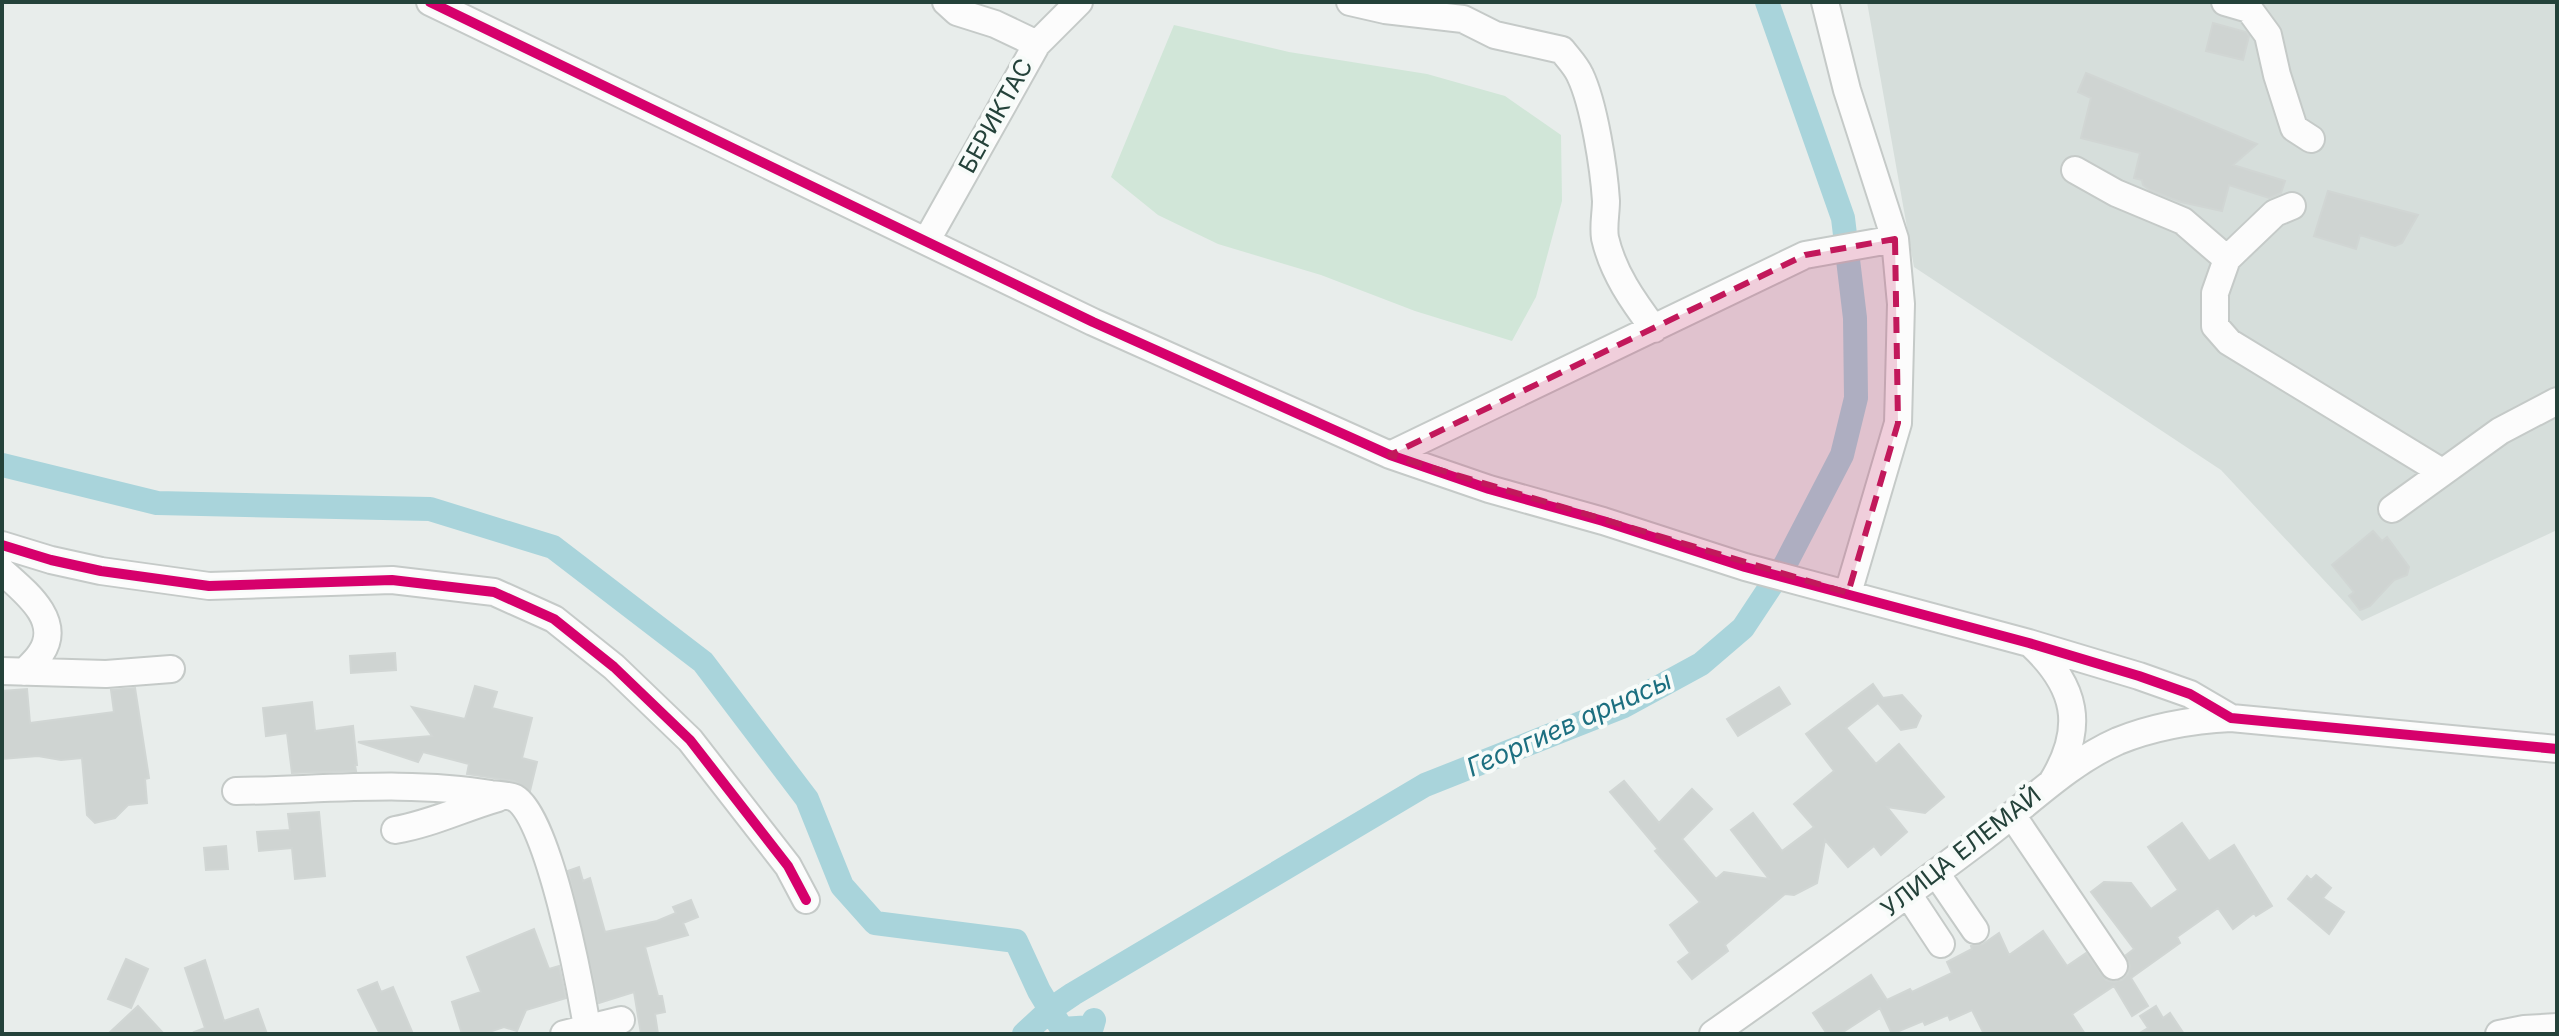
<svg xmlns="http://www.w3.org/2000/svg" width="2559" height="1036" viewBox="0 0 2559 1036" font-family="Inter,sans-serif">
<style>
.built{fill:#d6dedb}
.green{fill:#d1e6d8}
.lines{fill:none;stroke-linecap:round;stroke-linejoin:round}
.canal{stroke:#a9d4db;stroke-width:24}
.building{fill:#cfd4d2;stroke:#d1d6d4;stroke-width:2}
.minor-casing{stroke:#c5cac8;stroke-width:30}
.minor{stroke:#fcfcfc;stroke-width:26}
.cycleway-casing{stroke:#f7fbf9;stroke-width:15}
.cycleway{stroke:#d6006c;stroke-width:10}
.marked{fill:#c2185b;fill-opacity:0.2;stroke:#c2185b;stroke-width:6;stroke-dasharray:16 10;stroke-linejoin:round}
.labels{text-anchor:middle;stroke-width:8;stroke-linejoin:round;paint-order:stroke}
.street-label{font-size:24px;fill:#24423a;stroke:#f7fbf9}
.water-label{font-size:26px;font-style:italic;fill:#1c6f80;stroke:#f7fbf9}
</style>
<rect width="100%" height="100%" fill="#e8edeb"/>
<!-- built -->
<path class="built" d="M1867 2H2557V530L2362 621 2221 470 1914 267Z"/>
<!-- green -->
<path class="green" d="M1174 25 1289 52 1427 74 1505 96 1561 135 1562 201 1536 297 1512 341 1415 311 1321 275 1218 244 1158 215 1111 177Z"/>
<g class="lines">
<!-- canal -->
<path class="canal" d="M2 465 157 503 430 509 553 547 703 662 807 799 842 886 875 923 1016 941 1039 991 1062 1029 1092 1027 1094 1020
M1024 1034 1051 1009 1073 994 1425 785 1624 706 1701 664 1743 628 1786 563 1842 455 1856 398 1855 318 1843 218 1767 2"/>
</g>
<!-- building -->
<path class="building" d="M2213 23 2246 32 2249 36 2243 60 2206 51Z
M2086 73 2257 144 2233 165 2285 181 2281 193 2269 198 2229 185 2222 211 2181 202 2150 190 2143 185 2142 180 2134 178 2140 153 2081 138 2091 98 2078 92Z
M2328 191 2418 215 2402 243 2395 246 2360 235 2356 249 2314 236Z
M2373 531 2382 541 2387 537 2409 567 2407 575 2394 580 2370 606 2360 610 2349 596 2354 592 2332 565Z
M395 653 396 670 351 673 350 656Z
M1873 684 1883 698 1902 695 1921 716 1916 727 1901 730 1878 703 1846 728 1876 764 1899 744 1944 797 1925 813 1887 807 1907 832 1881 855 1874 846 1848 867 1825 840 1817 883 1794 895 1785 894 1725 945 1728 951 1692 979 1678 962 1690 953 1670 925 1700 902 1655 851 1658 849 1610 792 1624 781 1659 823 1692 789 1712 809 1682 839 1716 879 1724 872 1769 879 1731 830 1753 813 1782 851 1814 827 1794 804 1834 771 1806 734Z
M475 686 497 692 492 708 532 718 522 758 537 762 530 791 514 781 467 774 469 764 423 752 418 762 358 742 432 736 412 707 465 719Z
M1779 687 1790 704 1738 736 1727 719Z
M135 688 149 778 145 779 147 803 128 805 115 818 95 823 87 815 82 758 61 760 38 756 2 759V691L27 689 30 723 114 712 111 690Z
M312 702 315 731 353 726 357 765H355L356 771 292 773 287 733 266 736 263 708Z
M319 812 325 876 295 879 292 848 259 851 257 832 290 830 288 814Z
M2182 823 2209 861 2234 845 2272 906 2256 916 2254 913 2233 929 2218 908 2177 937 2180 943 2131 978 2148 1006 2132 1016 2114 986 2072 1014 2085 1034H1984L1972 1010 1950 1020 1948 1015 1925 1025 1923 1021 1892 1034 1880 1008 1840 1034H1827L1813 1013 1871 975 1887 1000 1910 989 1912 992 1952 973 1947 962 1972 949 1971 946 1983 944 1999 933 2009 955 2043 931 2067 966 2086 953 2106 980 2114 982 2122 980 2128 974 2130 966 2126 955 2134 949 2091 892 2104 882 2131 883 2151 909 2178 890 2148 847Z
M226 846 228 869 206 870 204 848Z
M579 867 583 881 590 878 605 932 657 921 676 913 673 907 691 900 698 917 683 923 688 935 645 947 658 996H662L665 1012 655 1014 658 1034H641L634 992 599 1003 568 871Z
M2316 875 2331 888 2323 898 2344 912 2329 934 2288 899 2307 876 2311 880Z
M534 929 549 969 559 966 566 998 526 1010 517 1031 504 1027 483 1034H462L452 1002 481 992 467 957Z
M126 959 148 969 131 1008 108 999Z
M205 960 224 1021 258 1009 267 1034H195L194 1032 205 1028 185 968Z
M377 982 381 992 393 987 413 1034H380L358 990Z
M138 1006 164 1034H108Z
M2156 1006 2163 1018 2170 1013 2184 1034H2138L2148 1028 2140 1016Z"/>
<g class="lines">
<!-- minor casing -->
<g class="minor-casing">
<path id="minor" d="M430 2 1093 322 1390 455 1489 489 1603 521 1745 567 2029 643 2139 676 2190 694 2231 718 2557 749
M946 2 957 12 995 24 1037 44
M1350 2 1385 10 1463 19 1495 35 1562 50C1568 58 1576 66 1580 75 1594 104 1604 169 1606 201 1606 213 1603 226 1605 238 1613 273 1633 301 1654 329
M1825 2 1847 90 1895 239 1901 304 1898 423 1848 593
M2225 2 2249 9 2268 35 2277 75 2294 128 2311 139
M2075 170 2116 193 2183 221 2227 259
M2292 206 2275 213 2227 259 2215 293V326L2229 342 2442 472
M927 240 1037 44 1079 2
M1390 455 1805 255 1895 239
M2392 509 2500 431 2557 401
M2 545 51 560 101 571 209 586 392 580 494 592 554 619 614 667 690 740 788 866 806 900
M2 571C24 591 63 620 41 653 37 660 30 666 24 672
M2031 644C2076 686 2086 727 2052 782
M2 671 106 674 171 669
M236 791C318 790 410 780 491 794 498 795 509 795 515 798 549 818 580 985 587 1027
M2012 815 2114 966
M395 830C431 824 463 808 498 798
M1936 873 1975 930
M1908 894 1941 944
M564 1034 621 1020
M1713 1034C1804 970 1895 904 1984 837 2027 805 2068 763 2118 741 2155 726 2192 720 2231 718
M2499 1034 2524 1029 2557 1027"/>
</g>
<!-- minor -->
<use href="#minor" class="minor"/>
<!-- cycleway casing -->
<g class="cycleway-casing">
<path id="cycleway" d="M430 2 1093 322 1390 455 1489 489 1603 521 1745 567 2029 643 2139 676 2190 694 2231 718 2557 749
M2 545 51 560 101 571 209 586 392 580 494 592 554 619 614 667 690 740 788 866 806 900"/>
</g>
<!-- cycleway -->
<use href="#cycleway" class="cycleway"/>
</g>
<!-- marked area -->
<path class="marked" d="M1895 239 1898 423 1848 593 1390 455 1805 255Z"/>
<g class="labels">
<!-- street labels -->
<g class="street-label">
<text transform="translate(996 116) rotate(-61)" y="8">БЕРИКТАС</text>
<text transform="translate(1961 852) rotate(-38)" y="8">УЛИЦА ЕЛЕМАЙ</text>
</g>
<!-- water labels -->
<g class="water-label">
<text transform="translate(1569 724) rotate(-24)" y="9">Георгиев арнасы</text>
</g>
</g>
<!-- border -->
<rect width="2559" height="1036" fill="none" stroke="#24423a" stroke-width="8"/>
</svg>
